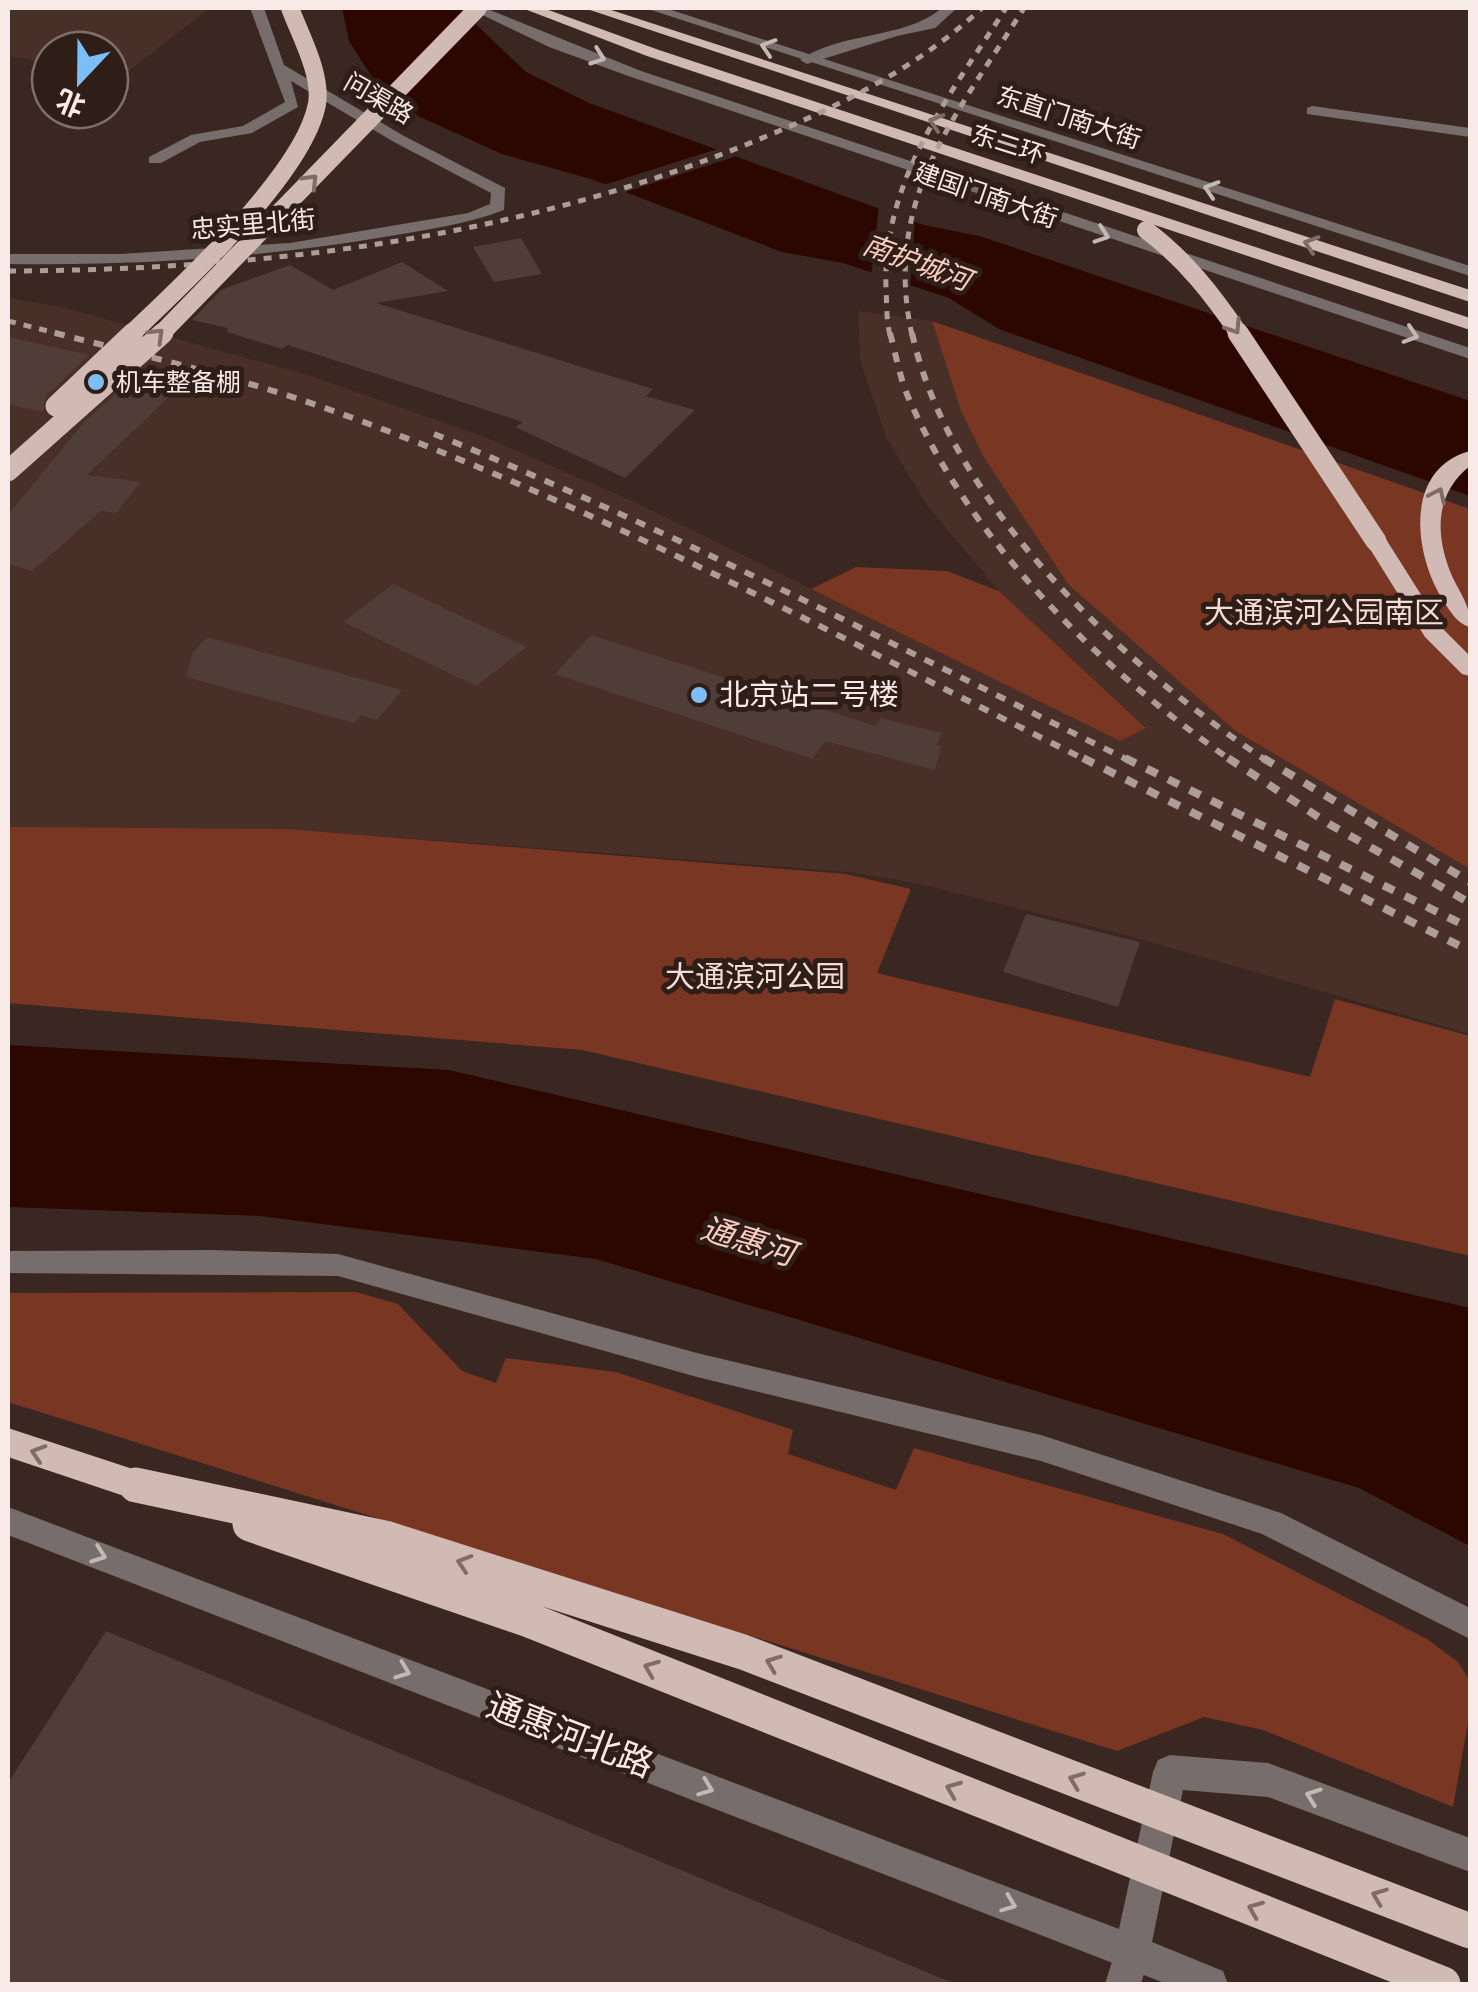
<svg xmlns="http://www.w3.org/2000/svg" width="1478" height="1992" viewBox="0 0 1478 1992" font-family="Ubuntu,'Noto Sans SC',sans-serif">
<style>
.built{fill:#482f27}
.green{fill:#793622}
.water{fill:#2c0600}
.pier{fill:#3a2721}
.building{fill:#513d37}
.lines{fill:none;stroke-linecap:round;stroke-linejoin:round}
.minor{fill:#776d6a;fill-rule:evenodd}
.tertiary{fill:#776d6a;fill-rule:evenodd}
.trunk{fill:#d0bab3;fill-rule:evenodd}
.rail-far2{stroke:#ad9d99;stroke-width:5;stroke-dasharray:8 8;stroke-linecap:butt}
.rail-far1{stroke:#ad9d99;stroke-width:6;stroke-dasharray:10 10;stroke-linecap:butt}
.rail{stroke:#ad9d99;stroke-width:8;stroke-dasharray:12 12;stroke-linecap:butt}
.trunk-bridge-far2{stroke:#d0bab3;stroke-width:18}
.trunk-bridge-far1{stroke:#d0bab3;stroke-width:21}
.trunk-bridge{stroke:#d0bab3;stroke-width:35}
.oneway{stroke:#c4b8b5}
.oneway2{stroke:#806c66}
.poi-dot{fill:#7dbef9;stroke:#2f1d18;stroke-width:4}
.labels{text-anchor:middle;stroke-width:10;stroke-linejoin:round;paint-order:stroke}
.far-street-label{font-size:25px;fill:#f8eae7;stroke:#2f1d18}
.far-poi-label{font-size:25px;fill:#f8eae7;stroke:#2f1d18;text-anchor:start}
.far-water-label{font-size:28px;font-style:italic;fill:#fbcdc0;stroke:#2f1d18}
.park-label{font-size:30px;fill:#f5ddd6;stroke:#2f1d18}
.poi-label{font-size:30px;fill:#f8eae7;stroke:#2f1d18;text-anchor:start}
.water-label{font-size:32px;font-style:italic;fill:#fbcdc0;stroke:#2f1d18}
.near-street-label{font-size:35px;fill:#f8eae7;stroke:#2f1d18}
</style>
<rect width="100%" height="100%" fill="#3a2721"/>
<!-- built -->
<path class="built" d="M8 8H210L121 77 110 74V50H50V63L8 56Z
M8 298 62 307 308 375 485 437 641 505 1120 740 1146 727 999 591 927 505 887 439 860 360 858 311 932 321 961 411 983 456 1237 732 1470 869V1034L1122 934 916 883 849 872 288 829 8 828Z"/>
<!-- green -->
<path class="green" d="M932 321 1470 509V869L1237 732 1068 584 983 456 961 411Z
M856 567 947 571 999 591 1146 728 1120 741 811 589Z
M8 827 288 829 846 874 911 889 877 973 1310 1077 1335 999 1470 1036V1256L582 1050 8 1003Z
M356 1292 398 1304 462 1371 496 1383 506 1358 616 1372 793 1430 788 1454 896 1490 914 1448 1223 1534 1427 1639 1458 1662 1470 1681V1712L1453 1807 1263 1730 1204 1717 1117 1751 8 1402V1293Z"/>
<!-- water -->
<path class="water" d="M342 8H459L526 72 589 103 924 225 979 236 1470 401V496L999 329 949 298 843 263 782 252 591 179 502 154 418 116 372 77 349 41Z
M8 1045 449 1070 1470 1308V1546L1359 1488 596 1259 260 1216 8 1207Z"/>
<!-- pier -->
<path class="pier" d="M724 147 743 154 617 195 597 187Z
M879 204 915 217 910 289 871 277Z"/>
<!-- building -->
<path class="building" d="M521 238 542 274 494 282 473 247Z
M402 262 448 291 376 303 653 389 646 396 695 410 625 478 515 427 523 422 288 345 282 349 227 332 228 328 192 320 221 290 290 265 333 290Z
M8 337 89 355 46 396 43 412 8 404Z
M147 367 191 376 87 475 141 482 116 513 101 511 32 571 8 564V515L85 421Z
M393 584 527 647 476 686 343 622Z
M591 635 876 726 880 718 942 733 936 745 941 746 935 770 825 741 813 759 555 674Z
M207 637 402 690 377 720 361 715 354 723 186 677 193 652Z
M1026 914 1140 942 1118 1007 1003 972Z
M106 1631 955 1984H8V1783Z"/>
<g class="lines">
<!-- minor -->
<path class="minor" d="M250 8H264L284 65 404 136 505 188 504 210C465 225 424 230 384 237 259 258 134 266 8 264V254H120L290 243 468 213 490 204 491 193 394 142 291 81 298 107 252 133 200 142 161 163H149V157L191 135 243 126 285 102Z
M942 8H957L935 28 897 36 807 64 800 60C841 31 904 40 942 8Z
M1312 106 1470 128V137L1307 114V108Z
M213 1250 338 1254 697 1353 1041 1435 1281 1513 1470 1608V1639L1262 1534 1041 1461 697 1377 338 1276 8 1273V1251Z
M1132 1934 1145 1939 1150 1952 1141 1984H1105L1119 1939Z"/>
<!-- tertiary -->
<path class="tertiary" d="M468 8H485L641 71 1470 348V359L631 77 549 47Z
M645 8H665L1470 266V276Z
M8 1507 1119 1929 1153 1772 1158 1760 1170 1755 1268 1763 1470 1838V1872L1268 1797 1183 1790 1152 1942 1223 1971 1228 1984H1167L8 1535Z"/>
<!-- trunk -->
<path class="trunk" d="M522 8H543L659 50 1470 318V330L647 56Z
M584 8H605L1470 290V302Z
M1470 451V466C1434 494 1435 536 1452 576 1461 595 1471 606 1470 627 1457 624 1450 611 1443 600 1414 555 1403 469 1470 451Z
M1376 534 1384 536 1442 628 1470 656V676L1462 674 1425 637 1365 541Z
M8 1428 148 1474 153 1485 148 1496 136 1500 8 1457Z"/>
<!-- rail-far2 -->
<path class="rail-far2" d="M8 271C263 270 518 239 755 141 838 107 916 69 982 8
M8 321 64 335
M890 335C886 320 887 304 886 289 882 180 950 95 1006 8
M912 335C882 200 956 116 1024 8"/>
<!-- rail-far1 -->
<path class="rail-far1" d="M55 333C145 356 237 377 325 408 589 501 838 637 1088 761
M890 333C896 355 900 379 909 399 974 547 1101 669 1232 761
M912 333C950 506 1125 667 1267 761
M434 434C672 530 900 648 1130 761"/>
<!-- rail -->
<path class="rail" d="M1083 758 1470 951
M1125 758 1470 928
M1228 758 1329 824 1470 903
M1263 758 1470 882"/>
<!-- trunk-bridge-far2 -->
<path class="trunk-bridge-far2" d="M1146 230C1185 259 1213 295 1240 335
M130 335C182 285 304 174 317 104 322 74 300 35 290 8
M160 335 478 8"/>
<!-- trunk-bridge-far1 -->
<path class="trunk-bridge-far1" d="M1238 333 1376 541
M56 406 133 333
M8 471 163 333"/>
<!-- trunk-bridge -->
<path class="trunk-bridge" d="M136 1485 385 1538 743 1652 1470 1931
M250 1524 529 1620 1443 1984"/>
</g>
<!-- one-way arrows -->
<defs><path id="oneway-chevron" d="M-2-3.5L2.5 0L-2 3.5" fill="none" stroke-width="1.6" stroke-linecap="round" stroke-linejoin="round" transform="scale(2.5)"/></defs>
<g class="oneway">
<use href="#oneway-chevron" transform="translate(768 47) rotate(-162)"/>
<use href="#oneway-chevron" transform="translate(598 57) rotate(20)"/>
<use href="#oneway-chevron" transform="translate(1211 189) rotate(-162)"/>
<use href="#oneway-chevron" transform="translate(1102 235) rotate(19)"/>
<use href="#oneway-chevron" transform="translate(1411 335) rotate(18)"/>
<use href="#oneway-chevron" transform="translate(99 1555) rotate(20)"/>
<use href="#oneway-chevron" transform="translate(403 1671) rotate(21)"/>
<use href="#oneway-chevron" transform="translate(706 1788) rotate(21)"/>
<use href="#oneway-chevron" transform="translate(1313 1796) rotate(-160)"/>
<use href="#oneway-chevron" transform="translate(1009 1904) rotate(21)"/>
</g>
<g class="oneway2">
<use href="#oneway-chevron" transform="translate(936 122) rotate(-162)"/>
<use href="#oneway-chevron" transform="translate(311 181) rotate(-46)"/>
<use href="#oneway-chevron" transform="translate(1311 244) rotate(-162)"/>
<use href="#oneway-chevron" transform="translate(1234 327) rotate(57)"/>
<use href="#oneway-chevron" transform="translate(157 335) rotate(-44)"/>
<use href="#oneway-chevron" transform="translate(1438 495) rotate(-65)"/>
<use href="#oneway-chevron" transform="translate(38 1453) rotate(-162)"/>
<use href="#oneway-chevron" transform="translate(464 1563) rotate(-162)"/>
<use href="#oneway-chevron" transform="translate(773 1663) rotate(-159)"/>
<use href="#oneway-chevron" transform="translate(651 1668) rotate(-158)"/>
<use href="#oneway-chevron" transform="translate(1076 1780) rotate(-159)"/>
<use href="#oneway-chevron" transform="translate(953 1789) rotate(-158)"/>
<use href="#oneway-chevron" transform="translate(1379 1896) rotate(-159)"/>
<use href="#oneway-chevron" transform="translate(1255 1909) rotate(-158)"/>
</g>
<!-- markers -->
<g class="poi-dot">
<circle cx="96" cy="382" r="10"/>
<circle cx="699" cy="695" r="10"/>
</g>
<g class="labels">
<!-- far-street labels -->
<g class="far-street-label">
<text transform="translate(379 98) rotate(30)" y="9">问渠路</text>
<text transform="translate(1069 117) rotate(18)" y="9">东直门南大街</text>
<text transform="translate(1008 144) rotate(18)" y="9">东二环</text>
<text transform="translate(986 195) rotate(19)" y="9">建国门南大街</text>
<text transform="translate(253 224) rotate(-5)" y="9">忠实里北街</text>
</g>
<!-- far-poi labels -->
<g class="far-poi-label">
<text x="116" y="391">机车整备棚</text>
</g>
<!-- far-water labels -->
<g class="far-water-label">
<text transform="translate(917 262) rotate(20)" y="10">南护城河</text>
</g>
<!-- park labels -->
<g class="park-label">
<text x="1324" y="623">大通滨河公园南区</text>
<text x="755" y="987">大通滨河公园</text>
</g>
<!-- poi labels -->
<g class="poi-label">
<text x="719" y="705">北京站二号楼</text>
</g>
<!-- water labels -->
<g class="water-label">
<text transform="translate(748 1241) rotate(17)" y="11">通惠河</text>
</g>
<!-- near-street labels -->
<g class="near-street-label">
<text transform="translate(570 1735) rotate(21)" y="12">通惠河北路</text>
</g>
</g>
<!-- border -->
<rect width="1478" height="1992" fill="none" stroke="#f8eae7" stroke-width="20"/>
<!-- north arrow -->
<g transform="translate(80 80) rotate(202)"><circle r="48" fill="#2f1d18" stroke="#7f6f6b" stroke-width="2.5"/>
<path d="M0-8L18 38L0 25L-18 38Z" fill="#7dbef9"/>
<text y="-15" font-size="28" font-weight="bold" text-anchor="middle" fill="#f8eae7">北</text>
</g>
</svg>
